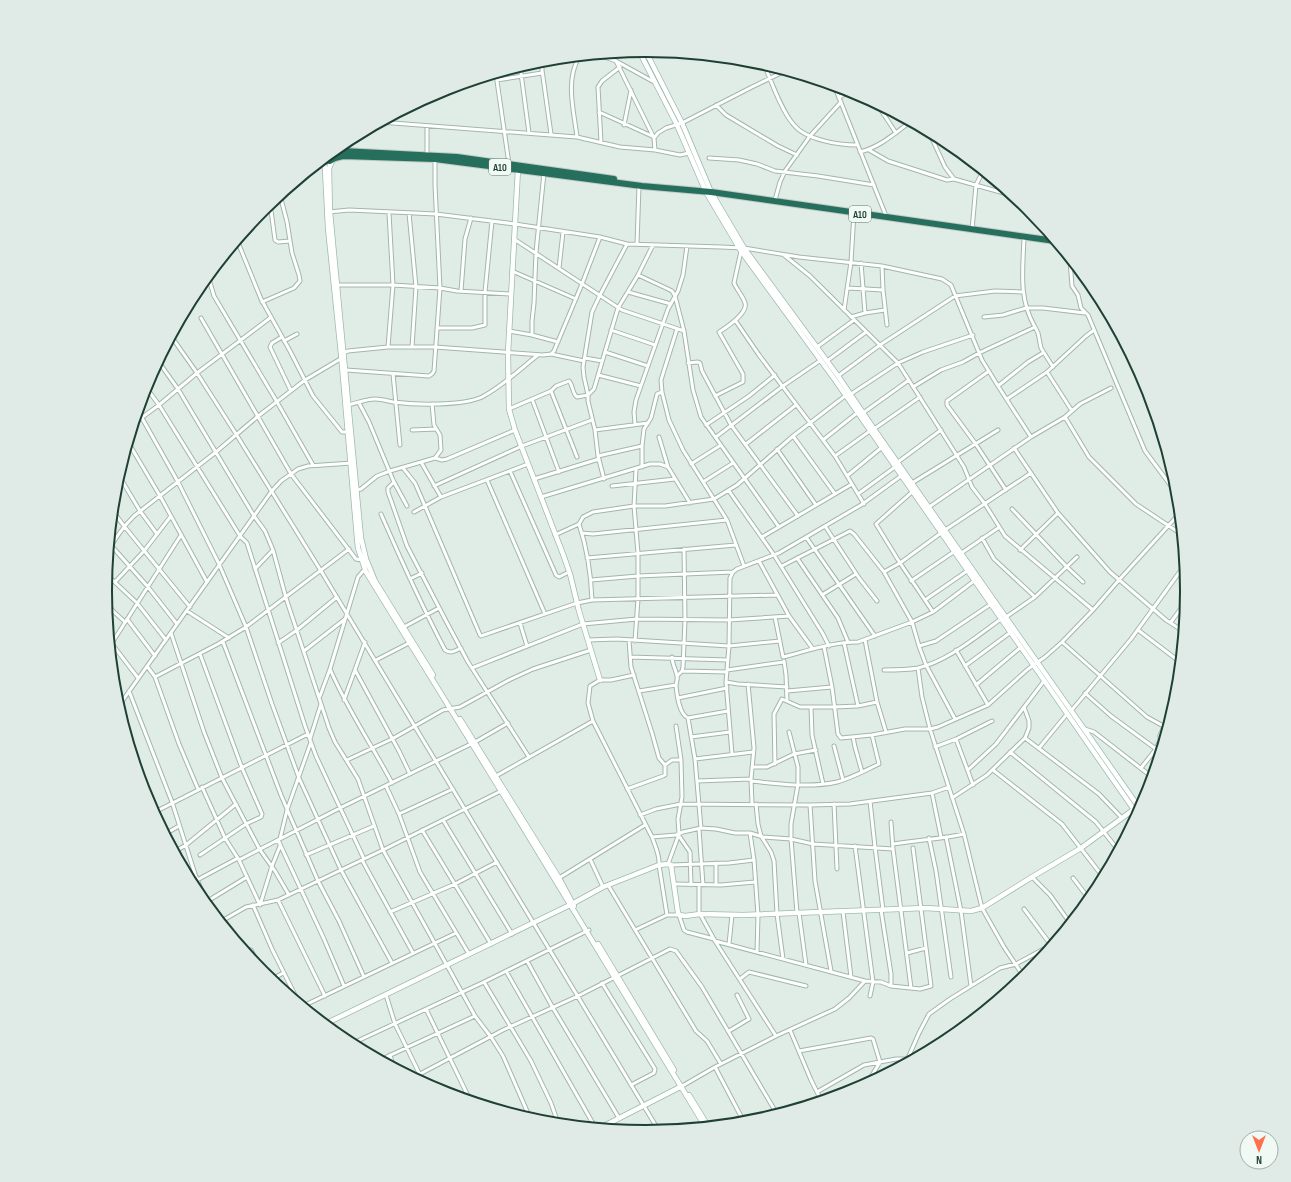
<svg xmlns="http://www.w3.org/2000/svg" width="1291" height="1182" viewBox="0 0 1291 1182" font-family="'Sofia Sans Condensed',sans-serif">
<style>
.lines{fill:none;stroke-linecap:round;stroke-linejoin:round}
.street-casing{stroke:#a2b6ae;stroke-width:5}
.secondary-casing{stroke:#9dbaaf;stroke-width:6}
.highway-casing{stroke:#c0cac6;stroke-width:8}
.street{stroke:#fff;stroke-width:3}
.secondary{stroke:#fff;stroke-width:4.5}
.highway{stroke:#276f5d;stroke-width:6}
.labels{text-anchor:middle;stroke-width:3;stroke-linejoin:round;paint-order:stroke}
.shield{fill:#f1f9f5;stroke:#5e786f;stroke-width:1}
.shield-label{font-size:10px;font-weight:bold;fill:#1f4035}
.rim{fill:none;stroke:#1f4035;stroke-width:2}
</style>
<rect width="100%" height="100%" fill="#e0ede7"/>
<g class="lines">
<!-- street casing -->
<g class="street-casing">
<path id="street" d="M599 55 616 61 654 82
M542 60V70L551 134
M616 61 654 138
M764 64C771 81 782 112 794 125 806 140 839 145 857 145
M520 66 529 133
M496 74 509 164
M497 80 542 73
M834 85 886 216
M839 98 849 90
M877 104 896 133
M716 105 726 115 778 146 797 155
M599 112 654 137
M884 115 889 111
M380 122 577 137 620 147 655 150 654 138 658 133 666 128 682 123 750 88 785 71
M624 125 631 90
M929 132 945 167 954 179
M577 137C574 111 565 81 579 57
M601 142 598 87 602 81 620 67
M655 150 680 155 689 153
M869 150 888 161 947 180 954 179 1011 195
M860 152C880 147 894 134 910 122
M427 155V126
M709 158 739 160 757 164 775 171 818 176 874 185
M775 200 780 182 785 171 810 136 841 102
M270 203 275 240 278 242 290 241
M329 212 349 210 436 214 515 224 600 237 627 244 721 247 744 248 799 257 882 266 942 279 951 285 982 360 998 386 1031 437
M409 213 416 287 412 347
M972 230 976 185 983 171
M514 239 622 310 684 331
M237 240 261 299 290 351 313 396 342 432H347
M637 244 639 186
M784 255 810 276 898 363 964 467 972 487 985 504 1005 536 1093 610
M1070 260 1072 286 1078 295 1081 308 1088 315 1145 451 1177 494
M861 263 865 313
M882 266 883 290 887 325
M559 268 563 232
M512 271 576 299
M638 275 668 289 672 291 675 296 684 331 693 390 701 417 779 527
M208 276 214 296 277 402 313 465
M335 285H393L440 288 457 291 511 294
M848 288 883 290
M461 291 465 239 471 218
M628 292 671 304
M262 302 294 288 300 281 299 275 292 253 287 222 280 195
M844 310 851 262 854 213
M851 317 865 313 885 310
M984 317 1003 315 1026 308H1043L1085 313
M201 318 291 474 356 559 362 560
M735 320 759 355 835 456 864 504
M1035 327 1038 333 1041 348 1053 367
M437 328H472L485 325V292L492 221
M677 329 661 380 662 392 669 420 683 450 727 520 744 566
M611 330 655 345
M509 331 532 335V321L534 303 536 252 544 173
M532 335 558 342
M171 336 197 373 236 434 321 571 659 1131
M282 337 272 343 270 347 291 391
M284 341 297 334
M388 347 393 285 389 213
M817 347 854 320
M605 352 648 366
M343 353 348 351 388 347H435L543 355 551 354 554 351 582 284 600 237
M551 354 584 361
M585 358 602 361
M158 361 178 389 254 516 265 531 273 550 286 598 329 728 335 742 358 779 383 850 475 1016 491 1037 503 1056 530 1118
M827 361 866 332
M688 363 698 362 700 363 702 371 731 425 798 516
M346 370 429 376 432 374 434 371 440 288 435 185V159
M989 371 947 401V405L975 443 1006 490
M1047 372 1072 411
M393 374 400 445
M598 375 641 386
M838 376 880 345 955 296 995 291 1022 292
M145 386 159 405 240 536 247 543 305 726 316 756 364 859
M998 386 1028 362 1043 353
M913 387 941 370 963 362 979 353 1035 327C1018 298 1023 270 1024 237
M551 391 577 457
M715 396 743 382V374L719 332C727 327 748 313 745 303 743 296 737 290 734 283L741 251
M532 399 559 472
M1007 399 1047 372 1086 336 1094 330
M359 403 369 422 393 480 394 482 388 488V492L407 546 446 621 468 662 529 757
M348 405C357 403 367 399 375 399 382 399 387 401 393 402 416 405 462 406 482 397 503 386 520 369 538 355
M509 409 551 391 556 386 569 381C573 385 572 393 577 397L588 395 584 377 583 367 592 312 600 295 627 244
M863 413 909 380
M1065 417 1089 457 1136 504 1181 534
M142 418 178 482 219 564 246 627 272 704 299 778 341 870 392 963
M133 424 159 405 197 373 270 318
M635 424 634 412 636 400 668 309 678 291 683 275 687 246
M706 425 749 396 775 375
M874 429 920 397
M412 430 436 429
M595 430 648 423
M793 436 835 494
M659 437 668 467
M716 437 783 386 821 360
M823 440 857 413
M128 442 160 496 207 582
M746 444 796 405
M1014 448 1058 513 1110 572 1166 620 1183 631
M777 449 816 505
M598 456 642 446
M835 456 870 431
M435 458 442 460 447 459 515 430
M421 462 441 497
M898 462 941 430
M691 464 721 445
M642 467V446L644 429 651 418 657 394 662 392
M403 468 415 483 425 506 480 635 481 636 577 603 592 600 777 595
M510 471 556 575 559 577 569 572
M118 474 140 511 157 534
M847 476 881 448
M534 479 599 459
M604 479 598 456 595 430 588 401V395L594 389 618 308 638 275 653 245
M487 480 545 614
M394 482 407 506
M703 482 733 463
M912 483 998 430
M434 486 522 446 592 420
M612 486 675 479
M356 490 361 489 377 476 390 471 435 458 441 450 440 435 434 425 432 404
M729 491 774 555 823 634 829 646
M912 492 876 524 900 563 933 612
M858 494 895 467
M541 497 650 464H660L668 467 690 503
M929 507 1031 437 1065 417 1080 404 1111 388
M1012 509 1067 567 1083 582
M112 510 124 526 190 607
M414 512 441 497 528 464
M381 514C401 560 422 606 445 650 451 654 455 651 461 648
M579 524C587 548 591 575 592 600
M825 526 859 578 877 601
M945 530 1031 473
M582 533 593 534 727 520
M555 535 579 524 583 517 593 512 634 506H665L714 499 737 485 793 436 845 396 851 394 898 363 923 352 973 335
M762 537 852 484
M806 537 875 636
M982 538 994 559 1035 597
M109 543 148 587 177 624
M1020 550 1058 513
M108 552C115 538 123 527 134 516L216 452 257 417 305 380 342 358
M960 554 998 528
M587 558 736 545
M797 558 838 618 848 642
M759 561 789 616 813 649
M782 566 850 531 854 534 884 572 912 622 919 646 926 665 955 719
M255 569 273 550
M884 572 900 563 941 533
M106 574 137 603 166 640
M410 579 422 573
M591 580 638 576 733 572
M911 581 955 551
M115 582 144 551 171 516
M822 595 856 574
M925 600 967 571
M106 603 114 612 125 622
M187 611 229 638
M775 617 783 657C807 651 832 642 858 642L912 622 933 612 974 581
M1006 617 1035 597 1077 557
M127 619 155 656
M1171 622 1185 603
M520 623 527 646
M404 627 439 608
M1138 630 1180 662
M171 633 204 732 222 778 260 850 275 871 289 895
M109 640 138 678
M588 640 617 639 729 646 780 641
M629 640 631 667 652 733 659 758 665 765
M865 640 877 702 886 732
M635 641 638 599V553L634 506 636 469
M223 642 281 795 318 881 339 921 364 977
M1062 642 1147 717 1167 728
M278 643 297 630 337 597
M844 643 858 706
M110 646 181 535
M919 646 936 641 991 604
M824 647 832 687 838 734 841 738 872 735 905 729H930L938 727 988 705 1028 669 1045 657 1062 642 1093 610 1119 580 1179 514
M956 650 988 705
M304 651 345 619
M200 654 242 768 262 814 261 817 246 824 200 855
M630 657 728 660
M672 657C672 664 676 670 677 676 678 679 676 683 676 686 677 695 679 714 688 718L695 759 701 828
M376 660 411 642
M784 661 786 675 787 701
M147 666 155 677 179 744 198 789
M965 666 1011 632
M472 668 583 624 637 619 729 620 789 616
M918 668 922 697 930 729 964 834 982 908 1004 947 1024 977
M330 669C347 709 372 745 392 783
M355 670 399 751 410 774
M727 670 784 662
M884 670C896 670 907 670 918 668 948 661 977 636 1001 619
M682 671 727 672
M634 675 611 680H600L590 686 588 703 593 721 652 837C655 846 660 855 659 865L667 915H680
M677 676 682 671 683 667 685 620 684 549
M155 677 218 644 246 627 349 549
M726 682 738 684 787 687
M748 684 754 748 751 779 752 804
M976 685 1021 647
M129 691 172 802 195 874 206 902
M639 691 676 685
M787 691 832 687
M1085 693 1111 716 1156 749
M115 694 122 702
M320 696 330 669 358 577 365 569
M678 698 727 688
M344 700 365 642
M118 707 271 492 281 481 298 469 308 466 352 463
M811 707 812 735 823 784
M1071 711 1131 639 1184 566
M688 718 728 711
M1085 729 1094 732 1152 777
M789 732 798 767V784L791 824V839L797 913
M691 737 730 732
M853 737 855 747 862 772
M1025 738 1099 794 1122 818
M310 739 321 704
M956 739 973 785
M834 746 843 780
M935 747 956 739 992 721
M1039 748 1067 714
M1010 752 1096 822 1118 850
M732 754 726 682 729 646 730 578 733 572 737 569 779 553 861 505 901 476
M695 759 753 752
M347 760 392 739 443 710 460 707 509 680 533 669 591 650
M775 764 774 714 782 699 800 707H834L858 706 877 702
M752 767H767L794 754 816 750
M1141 768 1156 749 1160 740V735L1164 727
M968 770 996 744 1044 681
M993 770 1062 824 1103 877
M138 772 151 809
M496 776 593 721
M697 781 751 779
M751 781C778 784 811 788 837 782 852 778 866 770 879 764L872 735
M386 786 399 814 420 872 469 954
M202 787 225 838 239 860 260 905
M627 789 663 776 665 775V765L672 760H681
M932 793 941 837
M952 798 987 775 1025 738 1029 728V721L1024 707
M870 801 875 847 883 910
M756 804 758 824 761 836 771 852 774 861 777 914 783 959
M834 804 837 869
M810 805 815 881 831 971
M153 813 308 734
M399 814 453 789
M640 815 656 809 681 804 810 805 850 804 932 793 949 787
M443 820 512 934
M891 822 893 849 911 988
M699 829 703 885
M422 830 491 944
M750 833 754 860 758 915 757 952
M165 834 179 826
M679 836 690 852 691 885
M652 837 676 835 683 832 701 828 716 829 735 833H750L763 837 791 839 813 844 893 849
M946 837 961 911 971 986
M929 838 936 871 951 977
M280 839 287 810 311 742
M278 840 324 939 344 986
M893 844C916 840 941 839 964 834
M855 846 873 982 870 996
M174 852 186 845 236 804
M306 855 374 826
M590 859 603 887
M239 860 340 808 475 742 508 723
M362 860 413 953
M716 863V885
M668 864 679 834 678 819 682 797 681 760 676 726
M671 865 729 863 754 860
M1032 877 1050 895 1070 923
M559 878 645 825
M1073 878 1089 899
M197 880 238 858
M674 884 721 885 755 882
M608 885 696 1031 707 1041 721 1064
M699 885V914
M278 900 325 996
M206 902 247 877
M253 905 272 949 299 1003
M260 905 272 866 280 846
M1024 909 1051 945
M881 910 891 974V986
M390 912 455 884 497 862
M843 912 851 977
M799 913 806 965
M700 914 715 941 776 1036
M679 915 684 930 687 932 714 939
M220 922 246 907 278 900 383 850 501 791
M635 930 667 915
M715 941 865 981
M729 944 732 915
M251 950 263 973
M907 953 926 948
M527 961 553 1008 619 1118
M506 971 595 1127
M740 979 749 972 806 986
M271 980 283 973
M484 982 531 1061 551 1103 558 1123
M602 983 655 1069 654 1073 631 1085
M386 995 395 1024 424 1083
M303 1006 456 933
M426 1009 470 1100
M790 1030 811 1080 821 1100
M729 1031 749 1019 737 995
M351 1044 484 982 589 930
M799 1051 871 1038 873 1039 880 1062 871 1077 870 1081
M390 1055 393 1066
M908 1058 919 1033 929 1014 950 999 1000 968 1016 964 1051 945
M380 1060 475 1016
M715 1067 744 1122
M420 1074 503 1030 578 996 670 949 676 951 702 987 777 1114
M684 1085 715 1067 776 1036 835 1009 849 998 865 981 881 982 891 986 920 989 931 986 913 848
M817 1092 864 1065 896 1059H912"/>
</g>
<!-- secondary casing -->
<g class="secondary-casing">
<path id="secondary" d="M645 50 682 123 711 192 744 248 838 376 874 429 1140 809
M639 51 677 125 706 192 741 251 835 380 1137 814
M323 159 325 169 328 228 341 354 357 538 358 548 366 572 501 791 705 1126
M333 159 329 168 330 212 361 538 366 559 375 581 433 675
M518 169 508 353 509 409 515 430 563 554 570 574 579 611 600 680
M460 719 559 878 574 906
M598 944 674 1070
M325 1024 570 905 603 887 659 865 668 864 671 865 678 913 680 915 685 916 700 914 743 915 926 908 971 911 982 908 1032 877 1081 848 1133 810 1145 798
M689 1095 708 1126
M600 1128 682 1086"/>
</g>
<!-- highway casing -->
<g class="highway-casing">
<path id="highway" d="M336 149 343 151 457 157 614 179
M335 158 343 156 435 159 642 186 711 192 1055 241
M323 159 330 161 335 158 336 155"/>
</g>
<!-- street -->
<use href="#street" class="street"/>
<!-- secondary -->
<use href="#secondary" class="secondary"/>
<!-- highway -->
<use href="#highway" class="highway"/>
</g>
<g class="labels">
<!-- shield labels -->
<g class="shield">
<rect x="489" y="159" width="22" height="16" rx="3"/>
<rect x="849" y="206" width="22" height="16" rx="3"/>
</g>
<g class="shield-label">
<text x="500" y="171">A10</text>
<text x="860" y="218">A10</text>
</g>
</g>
<!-- crop -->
<path d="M0 0H1291V1182H0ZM112 591a534 534 0 1 1 1068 0a534 534 0 1 1-1068 0Z" fill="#e0eae6" fill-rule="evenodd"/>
<path class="rim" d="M112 591a534 534 0 1 1 1068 0a534 534 0 1 1-1068 0Z"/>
<!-- north arrow -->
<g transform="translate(1259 1150) rotate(180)"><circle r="19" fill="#f1f9f5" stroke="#9dafa8"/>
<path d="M0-3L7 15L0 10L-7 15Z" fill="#ff704c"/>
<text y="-6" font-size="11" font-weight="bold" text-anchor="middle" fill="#1f4035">N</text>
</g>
</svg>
